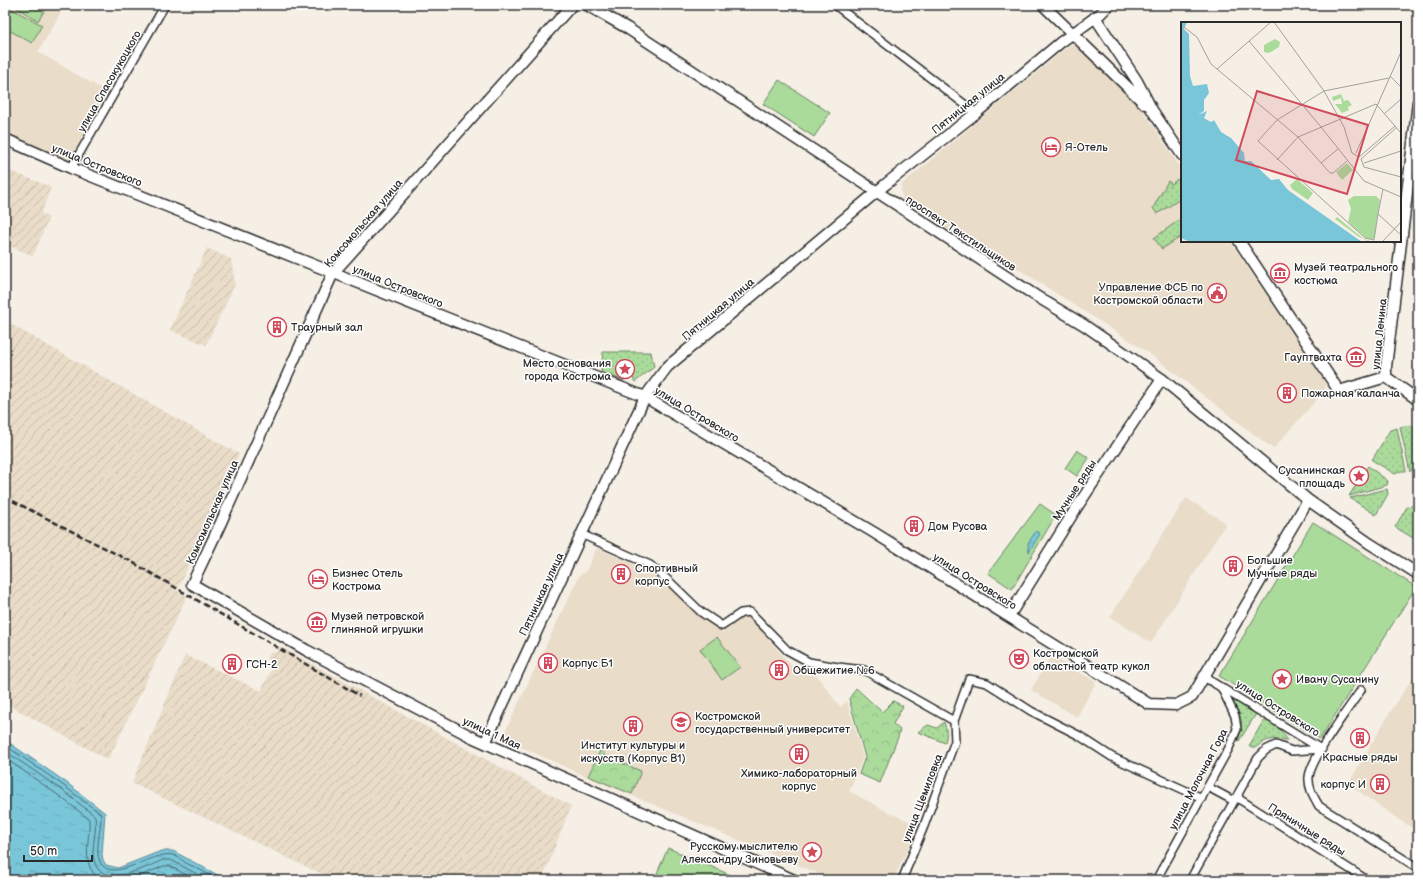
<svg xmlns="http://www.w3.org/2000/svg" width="1423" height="885" viewBox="0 0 1423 885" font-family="'Balsamiq Sans',sans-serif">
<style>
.built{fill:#e9dcc8}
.industrial{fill:url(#industrial-furrows)}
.grass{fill:url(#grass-dots);stroke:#6a8363}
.forest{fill:url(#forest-crowns);stroke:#6a8363}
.park{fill:#aadb9b;stroke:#6a8363}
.water{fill:url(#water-ripples);stroke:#5a8893}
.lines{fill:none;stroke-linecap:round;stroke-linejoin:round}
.shore{stroke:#4b6971;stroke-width:1}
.street-casing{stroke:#2b2b2b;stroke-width:10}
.secondary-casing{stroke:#2b2b2b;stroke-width:13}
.street{stroke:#fff;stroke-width:7}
.secondary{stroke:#fff;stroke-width:10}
.rail{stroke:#2b2b2b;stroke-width:2.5;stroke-dasharray:6 3;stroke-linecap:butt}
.labels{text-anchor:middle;stroke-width:3;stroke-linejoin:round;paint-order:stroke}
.street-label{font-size:11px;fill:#2b2b2b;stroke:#fff}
.poi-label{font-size:11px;fill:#2b2b2b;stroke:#fff;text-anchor:start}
.inset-river{fill:none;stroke:#7ac6d9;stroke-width:2}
.inset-road{fill:none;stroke:#a4a19b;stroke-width:1}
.view{fill:#d1495b;fill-opacity:0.15;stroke:#d1495b;stroke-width:2}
.inset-edge{fill:none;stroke:#2b2b2b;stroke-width:2}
</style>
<defs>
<pattern id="industrial-furrows" width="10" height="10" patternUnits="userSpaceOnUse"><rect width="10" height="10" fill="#e9dcc8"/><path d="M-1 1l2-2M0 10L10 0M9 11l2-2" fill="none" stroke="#c8bdac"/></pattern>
<pattern id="grass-dots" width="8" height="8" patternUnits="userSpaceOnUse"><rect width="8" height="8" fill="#aadb9b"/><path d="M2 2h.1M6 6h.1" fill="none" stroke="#92bc86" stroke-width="1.8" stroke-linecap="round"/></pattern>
<pattern id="forest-crowns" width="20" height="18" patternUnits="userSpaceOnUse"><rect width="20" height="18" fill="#aadb9b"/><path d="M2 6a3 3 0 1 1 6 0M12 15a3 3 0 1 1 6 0" fill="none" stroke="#92bc86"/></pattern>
<pattern id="water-ripples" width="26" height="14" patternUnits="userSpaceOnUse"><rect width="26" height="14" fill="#7ac6d9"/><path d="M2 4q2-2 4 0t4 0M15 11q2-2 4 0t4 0" fill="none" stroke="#6aaaba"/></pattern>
</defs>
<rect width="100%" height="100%" fill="#f5efe6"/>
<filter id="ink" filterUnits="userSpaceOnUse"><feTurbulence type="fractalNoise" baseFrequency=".025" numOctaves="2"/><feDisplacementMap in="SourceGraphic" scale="8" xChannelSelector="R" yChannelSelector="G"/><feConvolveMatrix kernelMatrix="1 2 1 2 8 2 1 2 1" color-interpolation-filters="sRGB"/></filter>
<g filter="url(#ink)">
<!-- built -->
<path class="built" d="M5 5H65L38 52 107 92 69 160 5 133Z
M1070 45 1075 46 1140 106 1182 170V241H1230L1325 382V390L1274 448H1272L1268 445 1146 351 998 256 994 259 905 202 902 198 901 189 902 184 1066 48Z
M1186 498 1226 523 1151 643 1110 617Z
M597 548 651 572 667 585 704 618 710 620 722 632 732 626 747 614 794 669 807 662 840 707 847 701 863 757 849 791 890 813 911 822 914 835 893 880H834L585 776 502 738 579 576 586 571Z
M1051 656 1096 682 1077 717 1031 690Z
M1418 670V831L1398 819 1348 784 1392 709Z"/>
<!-- industrial -->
<path class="industrial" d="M5 169 51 187 41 214 49 218 33 256 5 244Z
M207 248 231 259 235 284 206 345 170 330Z
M5 321 239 454 177 591 187 596 108 760 5 703Z
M279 646 571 806 542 880H334L132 783 185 655 261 691 275 662 266 659 271 652 276 653Z"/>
<!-- grass -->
<path class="grass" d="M1177 179 1182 187V198L1157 214 1153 208 1168 181 1172 184Z
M1182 218V236L1162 249 1154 238Z
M603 352H651L654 367 635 382 630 374C637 363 621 357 619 369L621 375 624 376V381L601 372Z
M1410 425 1418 431V460L1410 472 1400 427Z
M1397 428 1406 471H1401L1395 474 1372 460 1390 430Z
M1368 466 1388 481 1387 485 1349 496Z
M1387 489 1388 494 1376 515 1350 498Z
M1414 505 1418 526V541L1395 527 1407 507Z
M1234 700H1237L1256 714 1239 741 1238 740C1241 732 1243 723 1240 716 1238 710 1233 707 1234 700Z
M1265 718C1275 725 1282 729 1287 740 1272 739 1267 738 1255 748L1249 746Z
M944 722C947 730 947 735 945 743L918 732 928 725 937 728Z"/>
<!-- forest -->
<path class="forest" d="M856 688 882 712 893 701 903 706 893 724 900 730 898 737 880 783 859 774 865 757 849 699Z
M601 749 607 759 619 762 641 771 632 794 588 776Z"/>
<!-- park -->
<path class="park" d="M15 5H48L38 21 14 6Z
M8 7 42 25 32 43 5 28V13Z
M779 80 830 113 814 137 763 104Z
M1077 450 1089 458 1077 476 1065 468Z
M1040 504 1056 515 1012 589 988 573Z
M1313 522 1416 587 1320 739 1219 676Z
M717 637 740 667 722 680 700 649Z
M668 848 742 880H654Z"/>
<!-- water -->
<path class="water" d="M1036 531 1040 534 1029 552 1028 543Z
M5 740 67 783 105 813 102 854 103 860 106 865 118 868 161 851H173L227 880H5Z"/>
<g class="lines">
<!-- shore -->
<path class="shore" d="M5 745 64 786 101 814C102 828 94 849 100 862 112 885 154 850 173 855 177 856 182 860 186 863 197 868 208 874 218 880
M5 751 62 790 95 816C97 828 93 841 93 853 93 858 95 864 97 868 111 885 147 867 163 860H171L208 880
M5 758 58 795 89 819C91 839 78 869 103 880
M130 880 164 866H170L195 880"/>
<!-- street casing -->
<g class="street-casing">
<path id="street" d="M835 5 976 113
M71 168 165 5
M581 534 650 565 669 581 701 612 722 626 741 613 750 612 787 650 809 662 838 667 864 670 954 721
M1204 677 1321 749
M1361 690C1349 708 1311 758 1309 777 1308 788 1314 797 1319 806L1418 868
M1208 787 1234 801
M1238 794 1239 799 1367 880
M902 880 924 826 955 741 954 721 969 679 987 683 1031 711 1078 735 1112 757 1202 798
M1156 880 1229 748 1237 729 1235 716 1221 687
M1190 880 1258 758 1266 750 1276 745 1292 751 1322 749"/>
</g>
<!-- secondary casing -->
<g class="secondary-casing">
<path id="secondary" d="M572 5 333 273 218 529 192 584 306 650 474 738 794 880
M587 5 627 28 1036 296 1084 325 1162 379 1308 500 1369 543 1418 574
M1043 5 1145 104
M1095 17 1137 81 1152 110 1182 155
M5 139 71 168 324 269 645 397 873 532 1149 704 1176 705 1192 697 1308 500
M1239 241 1339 391 1386 377
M1386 377V367L1418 102
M1386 377 1418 400
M1009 616 1075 510 1162 379
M485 743 645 397 667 367 886 184 976 113 1061 42 1100 14 1109 5"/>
</g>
<!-- street -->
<use href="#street" class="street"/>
<!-- secondary -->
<use href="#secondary" class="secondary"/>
<!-- rail -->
<path class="rail" d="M5 497 132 562 360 696"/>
</g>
</g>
<!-- icons -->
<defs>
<g id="hotel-ring" transform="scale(1)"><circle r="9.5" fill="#fff" stroke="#d1495b" stroke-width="1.5"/><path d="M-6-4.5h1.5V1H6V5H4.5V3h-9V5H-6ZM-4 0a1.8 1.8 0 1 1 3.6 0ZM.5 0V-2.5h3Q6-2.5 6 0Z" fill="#d1495b"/></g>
<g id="museum-ring" transform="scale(1)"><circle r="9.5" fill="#fff" stroke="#d1495b" stroke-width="1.5"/><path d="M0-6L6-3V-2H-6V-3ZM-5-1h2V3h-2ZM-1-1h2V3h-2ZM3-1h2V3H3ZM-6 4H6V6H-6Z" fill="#d1495b"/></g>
<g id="civic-ring" transform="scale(1)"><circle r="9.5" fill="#fff" stroke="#d1495b" stroke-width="1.5"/><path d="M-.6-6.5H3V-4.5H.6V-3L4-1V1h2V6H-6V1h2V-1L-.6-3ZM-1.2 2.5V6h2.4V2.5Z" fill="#d1495b"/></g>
<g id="building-ring" transform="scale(1)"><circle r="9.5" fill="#fff" stroke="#d1495b" stroke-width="1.5"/><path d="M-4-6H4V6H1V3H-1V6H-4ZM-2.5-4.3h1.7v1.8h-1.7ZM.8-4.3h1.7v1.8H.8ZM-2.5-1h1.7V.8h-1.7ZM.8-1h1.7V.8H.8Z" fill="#d1495b"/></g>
<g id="sight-ring" transform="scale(1)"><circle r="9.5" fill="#fff" stroke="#d1495b" stroke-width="1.5"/><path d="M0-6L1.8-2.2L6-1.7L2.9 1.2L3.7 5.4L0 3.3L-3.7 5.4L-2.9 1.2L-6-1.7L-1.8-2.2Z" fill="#d1495b"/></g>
<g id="theatre-ring" transform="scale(1)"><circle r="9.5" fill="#fff" stroke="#d1495b" stroke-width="1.5"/><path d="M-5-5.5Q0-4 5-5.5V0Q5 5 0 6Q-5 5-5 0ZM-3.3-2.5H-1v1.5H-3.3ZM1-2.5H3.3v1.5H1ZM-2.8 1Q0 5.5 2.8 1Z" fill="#d1495b"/></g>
<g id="university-ring" transform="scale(1)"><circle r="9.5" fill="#fff" stroke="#d1495b" stroke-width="1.5"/><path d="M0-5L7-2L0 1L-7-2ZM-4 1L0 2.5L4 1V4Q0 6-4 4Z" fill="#d1495b"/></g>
</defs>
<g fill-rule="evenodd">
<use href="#hotel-ring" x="1051" y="147"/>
<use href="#museum-ring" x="1280" y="273"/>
<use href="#civic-ring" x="1217" y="293"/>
<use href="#building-ring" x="277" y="327"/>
<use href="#museum-ring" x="1356" y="357"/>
<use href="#sight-ring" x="625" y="369"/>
<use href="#building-ring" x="1287" y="393"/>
<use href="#sight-ring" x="1359" y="476"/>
<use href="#building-ring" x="914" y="526"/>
<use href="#building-ring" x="1233" y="566"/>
<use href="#building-ring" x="621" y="574"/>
<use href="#hotel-ring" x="318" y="579"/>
<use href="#museum-ring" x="317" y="622"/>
<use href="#theatre-ring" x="1019" y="659"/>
<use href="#building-ring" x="548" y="663"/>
<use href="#building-ring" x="232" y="664"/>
<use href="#building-ring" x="779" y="670"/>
<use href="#sight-ring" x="1282" y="679"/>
<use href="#university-ring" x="681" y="722"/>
<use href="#building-ring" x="633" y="726"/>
<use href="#building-ring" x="1360" y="738"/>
<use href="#building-ring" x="799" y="754"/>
<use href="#building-ring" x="1380" y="784"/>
<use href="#sight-ring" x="812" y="852"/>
</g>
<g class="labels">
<!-- street labels -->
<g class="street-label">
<text transform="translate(109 81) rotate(-60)" y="4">улица Спасокукоцкого</text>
<text transform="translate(968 103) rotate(-39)" y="4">Пятницкая улица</text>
<text transform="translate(97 165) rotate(22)" y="4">улица Островского</text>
<text transform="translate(363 223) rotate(-49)" y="4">Комсомольская улица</text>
<text transform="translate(961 233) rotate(33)" y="4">проспект Текстильщиков</text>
<text transform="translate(398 286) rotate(22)" y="4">улица Островского</text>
<text transform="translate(718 309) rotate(-40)" y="4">Пятницкая улица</text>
<text transform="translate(1379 334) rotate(-84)" y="4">улица Ленина</text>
<text transform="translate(697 414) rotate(31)" y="4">улица Островского</text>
<text transform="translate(1074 490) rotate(-57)" y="4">Мучные ряды</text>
<text transform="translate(212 512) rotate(-66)" y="4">Комсомольская улица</text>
<text transform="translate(975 581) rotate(32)" y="4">улица Островского</text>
<text transform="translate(541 594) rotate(-65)" y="4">Пятницкая улица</text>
<text transform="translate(1278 708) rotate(32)" y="4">улица Островского</text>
<text transform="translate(492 733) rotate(25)" y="4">улица 1 Мая</text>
<text transform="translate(1198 779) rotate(-62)" y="4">улица Молочная Гора</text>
<text transform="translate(922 798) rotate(-69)" y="4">улица Щемиловка</text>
<text transform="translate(1307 829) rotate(32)" y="4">Пряничные ряды</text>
</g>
<!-- poi labels -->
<g class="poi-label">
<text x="1065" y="151">Я-Отель</text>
<text x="1294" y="271">Музей театрального<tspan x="1294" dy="13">костюма</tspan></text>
<text x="1203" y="291" text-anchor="end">Управление ФСБ по<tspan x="1203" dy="13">Костромской области</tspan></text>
<text x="291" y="331">Траурный зал</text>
<text x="1342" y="361" text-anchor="end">Гауптвахта</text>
<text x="611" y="367" text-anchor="end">Место основания<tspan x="611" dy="13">города Кострома</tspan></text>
<text x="1301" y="397">Пожарная каланча</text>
<text x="1345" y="474" text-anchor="end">Сусанинская<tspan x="1345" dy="13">площадь</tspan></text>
<text x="928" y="530">Дом Русова</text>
<text x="1247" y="564">Большие<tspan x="1247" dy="13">Мучные ряды</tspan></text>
<text x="635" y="572">Спортивный<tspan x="635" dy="13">корпус</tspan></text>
<text x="332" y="577">Бизнес Отель<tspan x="332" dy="13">Кострома</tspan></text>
<text x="331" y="620">Музей петровской<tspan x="331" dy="13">глиняной игрушки</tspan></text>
<text x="1033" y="657">Костромской<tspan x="1033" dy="13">областной театр кукол</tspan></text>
<text x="562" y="667">Корпус Б1</text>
<text x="246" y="668">ГСН-2</text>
<text x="793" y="674">Общежитие №6</text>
<text x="1296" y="683">Ивану Сусанину</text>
<text x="695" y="720">Костромской<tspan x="695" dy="13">государственный университет</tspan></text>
<text x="633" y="749" text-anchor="middle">Институт культуры и<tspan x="633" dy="13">искусств (Корпус В1)</tspan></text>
<text x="1360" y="761" text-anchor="middle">Красные ряды</text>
<text x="799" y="777" text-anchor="middle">Химико-лабораторный<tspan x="799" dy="13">корпус</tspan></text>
<text x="1366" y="788" text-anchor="end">корпус И</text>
<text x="798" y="850" text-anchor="end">Русскому мыслителю<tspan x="798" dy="13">Александру Зиновьеву</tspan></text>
</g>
</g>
<!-- overview -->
<g transform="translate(1181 22)">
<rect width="220" height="220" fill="#f5efe6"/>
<path d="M160 72 163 79 167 78 171 83 167 85 168 88 161 91 154 82H161L160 76 152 79 151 75Z" fill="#aadb9b"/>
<path d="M94 17 99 20 98 25 88 31 83 30V23ZM166 141 172 148 161 158 155 150ZM116 157 132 171 127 178 111 167 109 163ZM173 174H195L199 178 193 217H186L167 200 170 187 167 178ZM156 195 184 218 191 220 178 215 154 197Z" fill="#aadb9b"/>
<path d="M0 0H6L3 7 8 12 9 54 12 64 26 62 28 71 23 78V89L17 93 26 89 23 96 30 100 33 98 40 110 50 116 63 131 64 139H70L90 158 98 157 107 168 181 220H9L0 216Z" fill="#7ac6d9"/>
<path class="inset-river" d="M0 171H13L74 193 100 213 123 220M140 220 155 217 164 211"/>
<path class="inset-road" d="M93 0 143 69 163 105M0 3 16 15 30 42 117 115 195 82 220 111M68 19 140 105M36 47 90 0M209 54 220 65M196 84 220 30M203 92 220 77M140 105 183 159 220 175M163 105 171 131 178 135 214 104M215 106 180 137 183 145 220 155M175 131 196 84M96 138 117 115 149 151H152L166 139M140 141 157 127M183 141 220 129M202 167 197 192 220 213M193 218 184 216 77 119 96 98 143 69 208 56M193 218 197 192M201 220 220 200"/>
<path class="view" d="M76 69 187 103 166 172 55 138Z"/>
<rect width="220" height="220" class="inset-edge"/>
</g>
<!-- margin -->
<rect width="1423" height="885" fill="none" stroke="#fff" stroke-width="20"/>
<rect x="10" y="10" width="1403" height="865" fill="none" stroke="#2b2b2b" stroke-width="1.5" filter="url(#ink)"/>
<!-- scale -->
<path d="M24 855v6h68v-6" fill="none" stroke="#2b2b2b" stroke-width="2"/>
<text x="30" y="855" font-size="12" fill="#2b2b2b" stroke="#ffffff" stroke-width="3" paint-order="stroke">50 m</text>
</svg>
